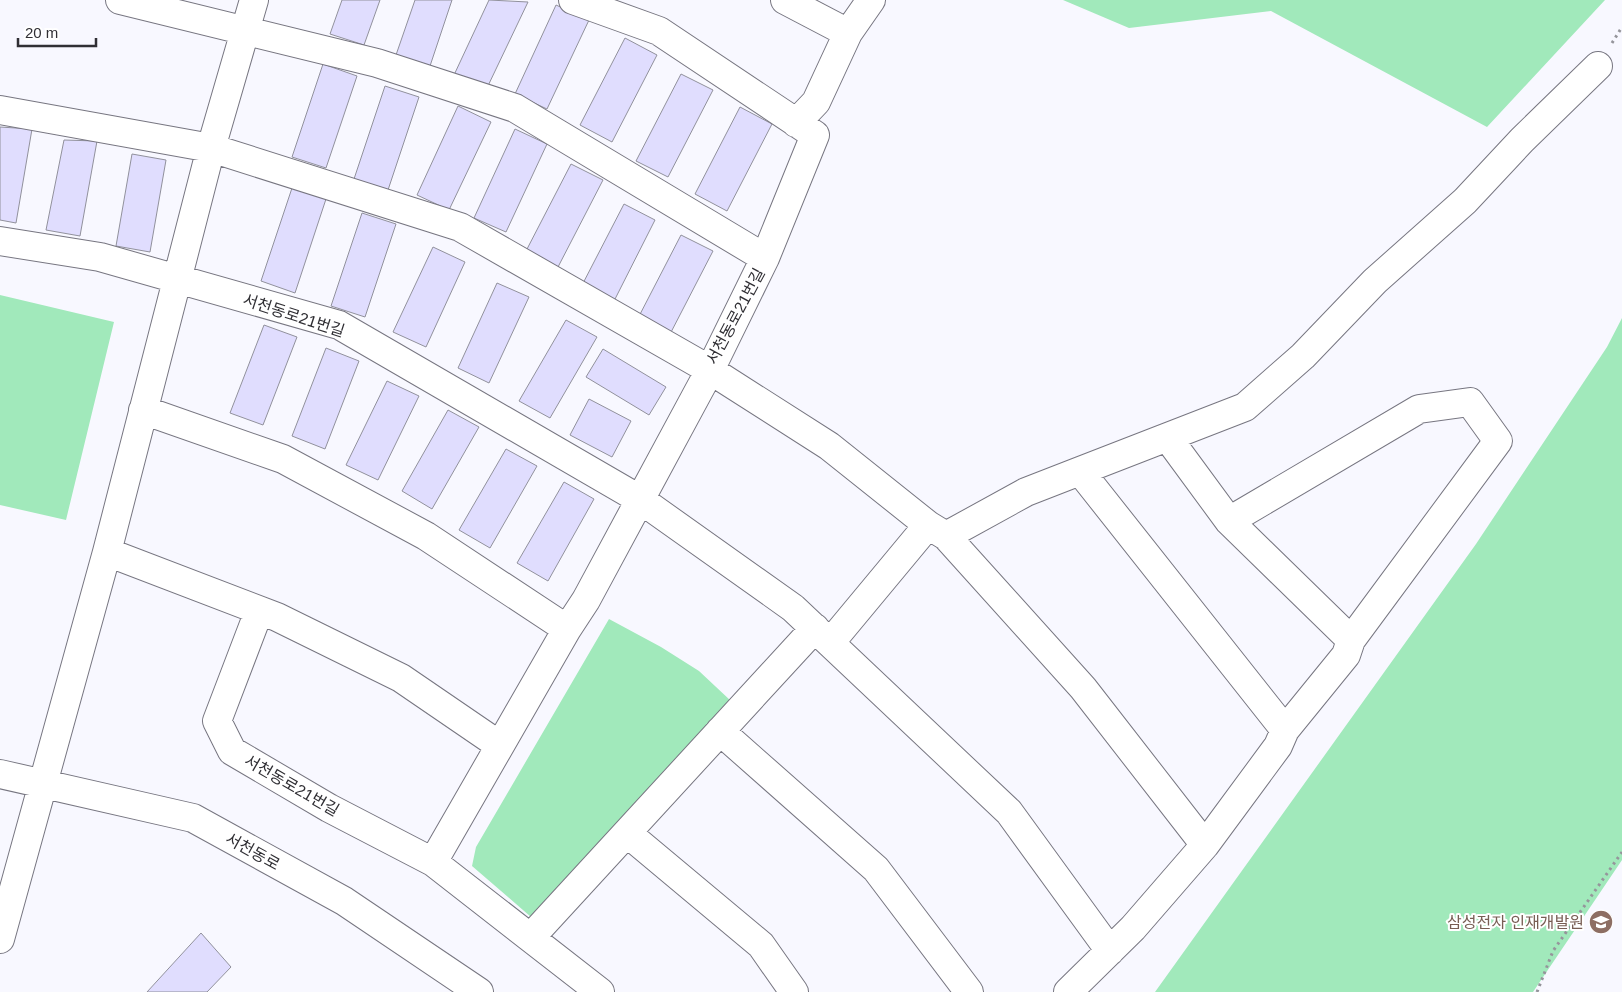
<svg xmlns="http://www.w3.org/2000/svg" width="1622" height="992" viewBox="0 0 1622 992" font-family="Arial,'Noto Sans KR',sans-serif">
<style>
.green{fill:#a1e9bb}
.building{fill:#e0ddfe;stroke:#91919c}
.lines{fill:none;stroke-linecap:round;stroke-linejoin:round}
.minor-casing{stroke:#777681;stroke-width:30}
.path{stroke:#95959b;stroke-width:3;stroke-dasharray:2.5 4;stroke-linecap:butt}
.minor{stroke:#fff;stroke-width:28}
.labels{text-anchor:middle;stroke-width:4;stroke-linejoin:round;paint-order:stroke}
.street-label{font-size:16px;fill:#302f34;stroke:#fff}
.education-label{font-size:16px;fill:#785e54;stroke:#fff;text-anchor:end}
</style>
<rect width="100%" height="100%" fill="#f8f8ff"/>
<!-- green -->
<path class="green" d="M1063 0H1605L1487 127 1271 11 1129 28Z
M0 295 114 322 66 520 0 505Z
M1622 318V860L1533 992H1155L1476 544 1607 347Z
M609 619 661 647 699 671 731 701 531 917 472 866 476 847Z"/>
<!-- building -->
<path class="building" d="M342 0H380L364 45 330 34Z
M415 0H452L430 66 396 55Z
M489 0 528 2 486 90 454 75Z
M556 5 589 20 547 109 515 94Z
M625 38 657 55 612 142 580 125Z
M323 64 357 76 326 168 292 157Z
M681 74 713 90 668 177 636 161Z
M385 86 419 97 388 190 354 179Z
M458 106 491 122 449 210 417 195Z
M740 107 772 124 727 211 695 194Z
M0 127 32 129 16 223 0 220Z
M515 129 547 144 506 232 474 218Z
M64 140 97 141 80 236 46 230Z
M132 154 166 160 150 252 116 246Z
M571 164 603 180 558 267 526 251Z
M292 188 326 199 295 293 261 281Z
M624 204 655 220 611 307 579 291Z
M362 213 396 224 365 317 331 306Z
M681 235 713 251 668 338 636 322Z
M433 247 465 262 426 347 393 332Z
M497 283 529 297 489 383 458 368Z
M566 320 597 337 550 418 519 401Z
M264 325 297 337 263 425 230 413Z
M326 348 359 361 325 449 292 436Z
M603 349 666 387 649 415 586 377Z
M387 381 419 396 378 480 346 465Z
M589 399 631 421 612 457 570 435Z
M448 410 479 427 432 509 402 491Z
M506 449 537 466 490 548 459 530Z
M564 482 594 499 548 581 517 563Z
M201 933 231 967 207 992H147Z"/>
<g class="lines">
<!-- minor casing -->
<g class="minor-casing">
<path id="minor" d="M120 0 377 63 515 108 765 258
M785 0 848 33
M0 110 211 148 460 227 710 370 829 446 928 525 946 536 1083 688 1205 845
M796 123 816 102 848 33 871 0
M0 241 100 257 339 325 641 500 793 608 1009 812 1110 951
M143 410 283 459 426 536 567 629
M1168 438 1229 521 1351 640
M1080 471 1245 407 1303 356 1375 281 1465 201 1522 140 1598 66
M1229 521 1419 409 1470 402 1498 441 1351 640 1346 655 1285 730
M946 536 1026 492 1080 471 1285 730 1278 746 1205 845 1133 928 1068 992
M107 552 277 617 401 678 499 745
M259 611 217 721 232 751 329 808 433 862 600 992
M830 643 928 525
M720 731 876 869 969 992
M0 774 193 818 344 901 479 992
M627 833 761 945 794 992
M433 862 567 629 586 600 710 370 765 258 815 135 659 31 573 0
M531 937 815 628
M0 939 107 552 211 148 254 0"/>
</g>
<!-- path -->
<path class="path" d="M1612 43 1622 27
M1537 992 1553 951 1622 852"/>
<!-- minor -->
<use href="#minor" class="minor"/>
</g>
<!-- icons -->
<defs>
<g id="school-disc" transform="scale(1.25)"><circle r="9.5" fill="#8d6e63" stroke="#fff"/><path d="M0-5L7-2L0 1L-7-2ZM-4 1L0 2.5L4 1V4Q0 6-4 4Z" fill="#fff"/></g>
</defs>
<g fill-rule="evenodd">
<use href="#school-disc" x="1601" y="922"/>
</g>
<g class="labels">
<!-- street labels -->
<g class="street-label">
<text transform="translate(294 315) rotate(18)" y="6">서천동로21번길</text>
<text transform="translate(735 316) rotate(-62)" y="6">서천동로21번길</text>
<text transform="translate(292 785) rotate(30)" y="6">서천동로21번길</text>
<text transform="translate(253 851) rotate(29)" y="6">서천동로</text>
</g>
<!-- education labels -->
<g class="education-label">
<text x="1584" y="928">삼성전자 인재개발원</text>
</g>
</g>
<!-- scale -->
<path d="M18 38v8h78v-8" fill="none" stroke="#302f34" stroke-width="2.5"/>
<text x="25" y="38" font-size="15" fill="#302f34" stroke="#ffffff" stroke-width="4" paint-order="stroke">20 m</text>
</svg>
